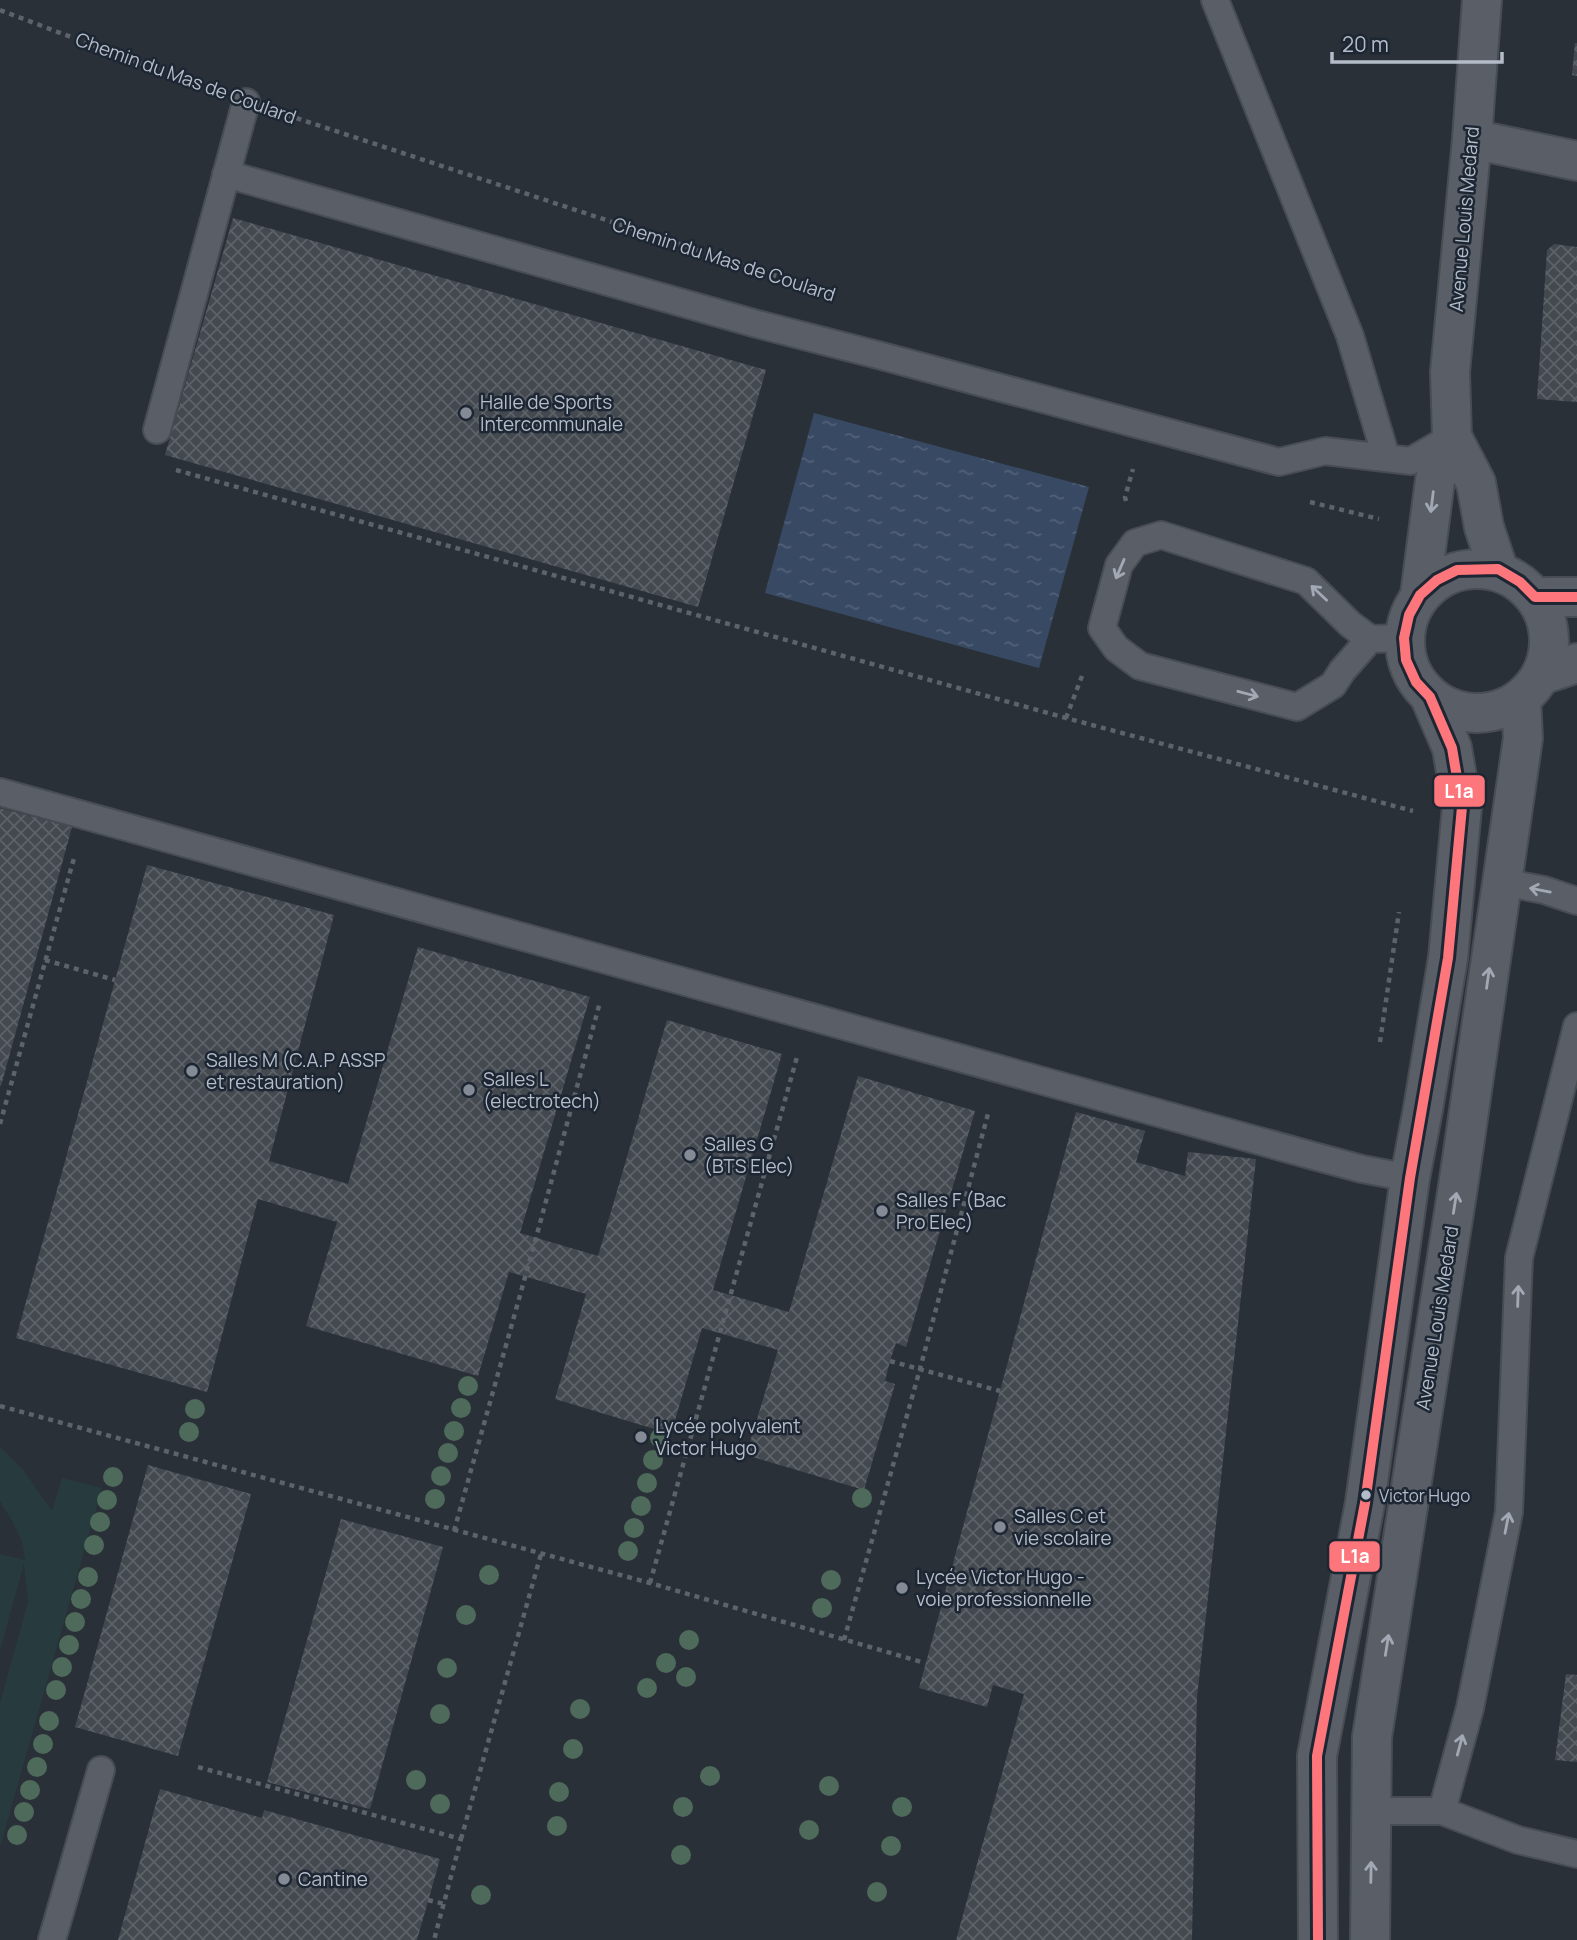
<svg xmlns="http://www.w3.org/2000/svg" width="1577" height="1940" viewBox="0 0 1577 1940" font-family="Manrope,sans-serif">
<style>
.park{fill:#273a3e}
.water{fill:url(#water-ripples)}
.building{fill:url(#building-cross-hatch)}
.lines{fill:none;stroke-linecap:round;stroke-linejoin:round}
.service-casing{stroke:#484c53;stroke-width:30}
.minor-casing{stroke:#484c53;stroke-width:42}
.tertiary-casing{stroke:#484c53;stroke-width:42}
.path{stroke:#5d636a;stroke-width:4.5;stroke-dasharray:5 5;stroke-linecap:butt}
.service{stroke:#5a5e66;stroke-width:26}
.minor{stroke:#5a5e66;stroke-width:38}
.tertiary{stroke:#5a5e66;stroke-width:38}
.bus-1-casing{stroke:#1d2633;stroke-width:16}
.bus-1{stroke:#fd767b;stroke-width:10}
.tree{fill:#4e6a5a}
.oneway{stroke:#a2a9b5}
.poi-dot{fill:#848b96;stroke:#1d2633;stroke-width:2.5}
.bus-dot{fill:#b4bcc9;stroke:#1d2633;stroke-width:2.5}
.labels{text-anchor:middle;stroke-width:5;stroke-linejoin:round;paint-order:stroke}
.bus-label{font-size:17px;fill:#b4bcc9;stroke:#1d2633;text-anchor:start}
.street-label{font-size:19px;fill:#b4bcc9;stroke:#1d2633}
.poi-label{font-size:19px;fill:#b4bcc9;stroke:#1d2633;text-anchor:start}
.line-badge{stroke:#1d2633;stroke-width:2.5}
.badge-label{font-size:19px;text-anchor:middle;font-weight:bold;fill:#fff}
</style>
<defs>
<pattern id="water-ripples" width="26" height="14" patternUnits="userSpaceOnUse" patternTransform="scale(1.75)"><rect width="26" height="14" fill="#384963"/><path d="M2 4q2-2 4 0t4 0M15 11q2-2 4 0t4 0" fill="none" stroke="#526178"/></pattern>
<pattern id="building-cross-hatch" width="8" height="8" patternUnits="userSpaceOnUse" patternTransform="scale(1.75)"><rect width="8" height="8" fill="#444950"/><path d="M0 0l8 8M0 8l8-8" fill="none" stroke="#5d6168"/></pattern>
</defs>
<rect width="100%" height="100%" fill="#2a3038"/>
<!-- park -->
<path class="park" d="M0 1447 24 1471 52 1511 62 1478 102 1488 0 1847V1703L28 1602 24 1563 0 1651V1554L25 1560 22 1541 11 1519 0 1501Z"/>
<!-- water -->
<path class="water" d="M814 413 1089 487 1039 668 765 593Z"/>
<!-- building -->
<path class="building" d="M1575 43H1577V76L1572 75Z
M233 218 766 370 698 607 165 455Z
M1554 244 1577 247V402L1537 399 1547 250Z
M0 808 72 827 1 1086H0Z
M147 865 334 915 269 1161 348 1184 418 947 590 997 520 1233 598 1256 667 1020 782 1054 713 1290 789 1312 858 1076 975 1111 906 1347 896 1343 890 1361 885 1381 895 1384 864 1490 746 1455 778 1350 702 1328 671 1434 555 1399 586 1294 509 1272 478 1376 306 1326 337 1222 258 1199 207 1392 16 1338Z
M1076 1112 1145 1131 1136 1162 1185 1176 1188 1152 1256 1159 1197 1697 1192 1940H956L1024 1694 993 1685 987 1707 919 1688Z
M148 1465 251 1494 178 1756 75 1727Z
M341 1519 443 1547 370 1809 267 1782Z
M1566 1674 1577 1675V1762L1555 1760Z
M160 1789 262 1818 264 1810 440 1859 417 1940H118Z"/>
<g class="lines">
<!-- service casing -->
<g class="service-casing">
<path id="service" d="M1215 0 1350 336 1386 457
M226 174 757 324 878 355 1279 462 1325 451 1411 461 1452 437
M157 430 246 102
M1370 639 1342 671 1333 685 1297 707 1140 666 1116 648 1102 628 1119 565 1135 543 1161 535 1306 581 1350 624 1370 639 1404 638
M0 792 1310 1155 1362 1169 1410 1178
M1502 882 1544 890 1577 901
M1371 1811H1442L1518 1840 1577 1854
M1442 1811 1470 1708 1509 1512 1519 1258 1577 1026
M52 1940 101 1770"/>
</g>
<!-- minor casing -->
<g class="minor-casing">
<path id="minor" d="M1472 139 1577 161
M1535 597H1577
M1541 675 1577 663"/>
</g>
<!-- tertiary casing -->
<g class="tertiary-casing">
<path id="tertiary" d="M1452 437 1476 483 1484 527 1498 569
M1405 641a72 72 0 1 1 144 0a72 72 0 1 1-144 0Z
M1420 595 1435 480 1452 437 1450 372 1472 139 1482 0
M1318 1940 1317 1756 1365 1503 1410 1178 1423 1109 1448 958 1462 807 1452 748 1430 697
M1370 1940 1372 1737 1459 1180 1523 738 1521 698"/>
</g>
<!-- path -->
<path class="path" d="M0 10 205 88
M287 115 837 296
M176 470 1066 718 1413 811
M1126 501 1125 497 1133 469
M1310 502 1379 519
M1066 718 1082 676
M45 960 115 980
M1380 1042 1399 912
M0 1124 74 858
M890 1361 1000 1391
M0 1406 650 1583 925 1663
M454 1531 536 1238 600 1002
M650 1583 797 1057
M844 1640 920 1369 989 1110
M198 1767 461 1839 434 1940
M461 1839 541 1554
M428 1900 444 1904"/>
<!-- service -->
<use href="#service" class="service"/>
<!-- minor -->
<use href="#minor" class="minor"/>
<!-- tertiary -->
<use href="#tertiary" class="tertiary"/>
<!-- bus-1 casing -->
<g class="bus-1-casing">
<path id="bus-1" d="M1318 1940 1317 1756 1365 1503 1410 1178 1448 958 1462 807 1452 748 1430 697 1416 682 1406 660 1404 638 1409 615 1420 595 1437 580 1457 570 1498 569 1520 582 1535 597H1577"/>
</g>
<!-- bus-1 -->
<use href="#bus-1" class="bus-1"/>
</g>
<!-- trees -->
<g class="tree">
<circle cx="468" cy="1386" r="10"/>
<circle cx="461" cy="1408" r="10"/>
<circle cx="195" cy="1409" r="10"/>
<circle cx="454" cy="1431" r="10"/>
<circle cx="189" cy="1432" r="10"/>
<circle cx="660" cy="1438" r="10"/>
<circle cx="448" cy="1453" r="10"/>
<circle cx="653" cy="1460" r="10"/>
<circle cx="441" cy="1476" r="10"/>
<circle cx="113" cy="1477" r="10"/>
<circle cx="647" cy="1483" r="10"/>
<circle cx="862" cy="1498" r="10"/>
<circle cx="435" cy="1499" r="10"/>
<circle cx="107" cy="1500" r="10"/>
<circle cx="641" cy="1506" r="10"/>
<circle cx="100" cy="1522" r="10"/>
<circle cx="634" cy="1528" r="10"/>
<circle cx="94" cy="1545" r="10"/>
<circle cx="628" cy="1551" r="10"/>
<circle cx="489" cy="1575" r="10"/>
<circle cx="88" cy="1577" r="10"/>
<circle cx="831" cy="1580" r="10"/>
<circle cx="81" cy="1599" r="10"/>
<circle cx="822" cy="1608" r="10"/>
<circle cx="466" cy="1615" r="10"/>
<circle cx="75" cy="1622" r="10"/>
<circle cx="689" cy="1640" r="10"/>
<circle cx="69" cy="1645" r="10"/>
<circle cx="666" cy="1663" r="10"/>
<circle cx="62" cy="1667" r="10"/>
<circle cx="447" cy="1668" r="10"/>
<circle cx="686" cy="1677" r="10"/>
<circle cx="647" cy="1688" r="10"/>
<circle cx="56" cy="1690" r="10"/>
<circle cx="580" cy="1709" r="10"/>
<circle cx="440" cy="1714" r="10"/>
<circle cx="49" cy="1721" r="10"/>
<circle cx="43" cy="1744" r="10"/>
<circle cx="573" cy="1749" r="10"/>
<circle cx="37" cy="1767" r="10"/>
<circle cx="710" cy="1776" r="10"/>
<circle cx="416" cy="1780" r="10"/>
<circle cx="829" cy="1786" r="10"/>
<circle cx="30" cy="1790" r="10"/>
<circle cx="559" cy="1792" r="10"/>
<circle cx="440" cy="1804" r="10"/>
<circle cx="683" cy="1807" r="10"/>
<circle cx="902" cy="1807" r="10"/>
<circle cx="24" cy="1812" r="10"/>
<circle cx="557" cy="1826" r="10"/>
<circle cx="809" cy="1830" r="10"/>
<circle cx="17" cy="1835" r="10"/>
<circle cx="891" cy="1846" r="10"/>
<circle cx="681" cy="1855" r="10"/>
<circle cx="877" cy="1892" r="10"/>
<circle cx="481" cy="1895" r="10"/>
</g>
<!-- one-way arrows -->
<defs><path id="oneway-shaft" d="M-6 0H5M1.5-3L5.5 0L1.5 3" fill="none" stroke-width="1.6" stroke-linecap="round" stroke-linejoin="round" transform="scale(1.75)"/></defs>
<g class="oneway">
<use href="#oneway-shaft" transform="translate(1432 502) rotate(97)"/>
<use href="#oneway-shaft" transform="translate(1120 569) rotate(113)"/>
<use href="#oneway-shaft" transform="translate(1319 593) rotate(-137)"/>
<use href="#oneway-shaft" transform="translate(1248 694) rotate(15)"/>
<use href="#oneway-shaft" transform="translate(1540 890) rotate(-169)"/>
<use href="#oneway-shaft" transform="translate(1488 978) rotate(-82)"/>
<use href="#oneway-shaft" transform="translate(1455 1203) rotate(-81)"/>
<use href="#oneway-shaft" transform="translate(1518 1296) rotate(-88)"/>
<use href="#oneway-shaft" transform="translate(1507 1523) rotate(-79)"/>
<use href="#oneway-shaft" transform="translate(1387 1645) rotate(-81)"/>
<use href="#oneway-shaft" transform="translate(1460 1745) rotate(-75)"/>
<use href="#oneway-shaft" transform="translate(1371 1872) rotate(-89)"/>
</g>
<!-- markers -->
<g class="poi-dot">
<circle cx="466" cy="413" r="7"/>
<circle cx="192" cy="1071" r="7"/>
<circle cx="469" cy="1090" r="7"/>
<circle cx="690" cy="1155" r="7"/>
<circle cx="882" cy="1211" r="7"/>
<circle cx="641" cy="1437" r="7"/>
<circle cx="1000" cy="1527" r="7"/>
<circle cx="902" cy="1588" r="7"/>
<circle cx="284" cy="1879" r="7"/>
</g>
<circle class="bus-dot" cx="1366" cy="1495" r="6"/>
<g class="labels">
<!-- bus labels -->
<g class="bus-label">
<text x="1379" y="1502">Victor Hugo</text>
</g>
<!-- street labels -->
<g class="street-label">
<text transform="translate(186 78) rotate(20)" y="7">Chemin du Mas de Coulard</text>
<text transform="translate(1464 219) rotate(-85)" y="7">Avenue Louis Medard</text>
<text transform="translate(724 259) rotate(18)" y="7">Chemin du Mas de Coulard</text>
<text transform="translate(1437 1318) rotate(-81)" y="7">Avenue Louis Medard</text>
</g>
<!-- poi labels -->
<g class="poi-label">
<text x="480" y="409">Halle de Sports<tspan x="480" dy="22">Intercommunale</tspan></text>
<text x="206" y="1067">Salles M (C.A.P ASSP<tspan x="206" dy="22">et restauration)</tspan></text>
<text x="483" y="1086">Salles L<tspan x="483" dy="22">(electrotech)</tspan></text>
<text x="704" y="1151">Salles G<tspan x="704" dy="22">(BTS Elec)</tspan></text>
<text x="896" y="1207">Salles F (Bac<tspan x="896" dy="22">Pro Elec)</tspan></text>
<text x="655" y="1433">Lycée polyvalent<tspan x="655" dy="22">Victor Hugo</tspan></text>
<text x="1014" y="1523">Salles C et<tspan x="1014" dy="22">vie scolaire</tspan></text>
<text x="916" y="1584">Lycée Victor Hugo -<tspan x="916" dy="22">voie professionnelle</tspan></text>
<text x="298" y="1886">Cantine</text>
</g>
</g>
<g class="line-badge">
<rect x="1433" y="774" width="53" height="34" rx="7" fill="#fd767b"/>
<rect x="1328" y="1540" width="53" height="33" rx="7" fill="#fd767b"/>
</g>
<g class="badge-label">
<text x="1459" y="798">L1a</text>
<text x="1355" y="1563">L1a</text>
</g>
<!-- scale -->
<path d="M1332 52v10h170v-10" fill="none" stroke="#b4bcc9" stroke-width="3.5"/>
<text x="1342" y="52" font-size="21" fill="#b4bcc9" stroke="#1d2633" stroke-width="5" paint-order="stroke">20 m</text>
</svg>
